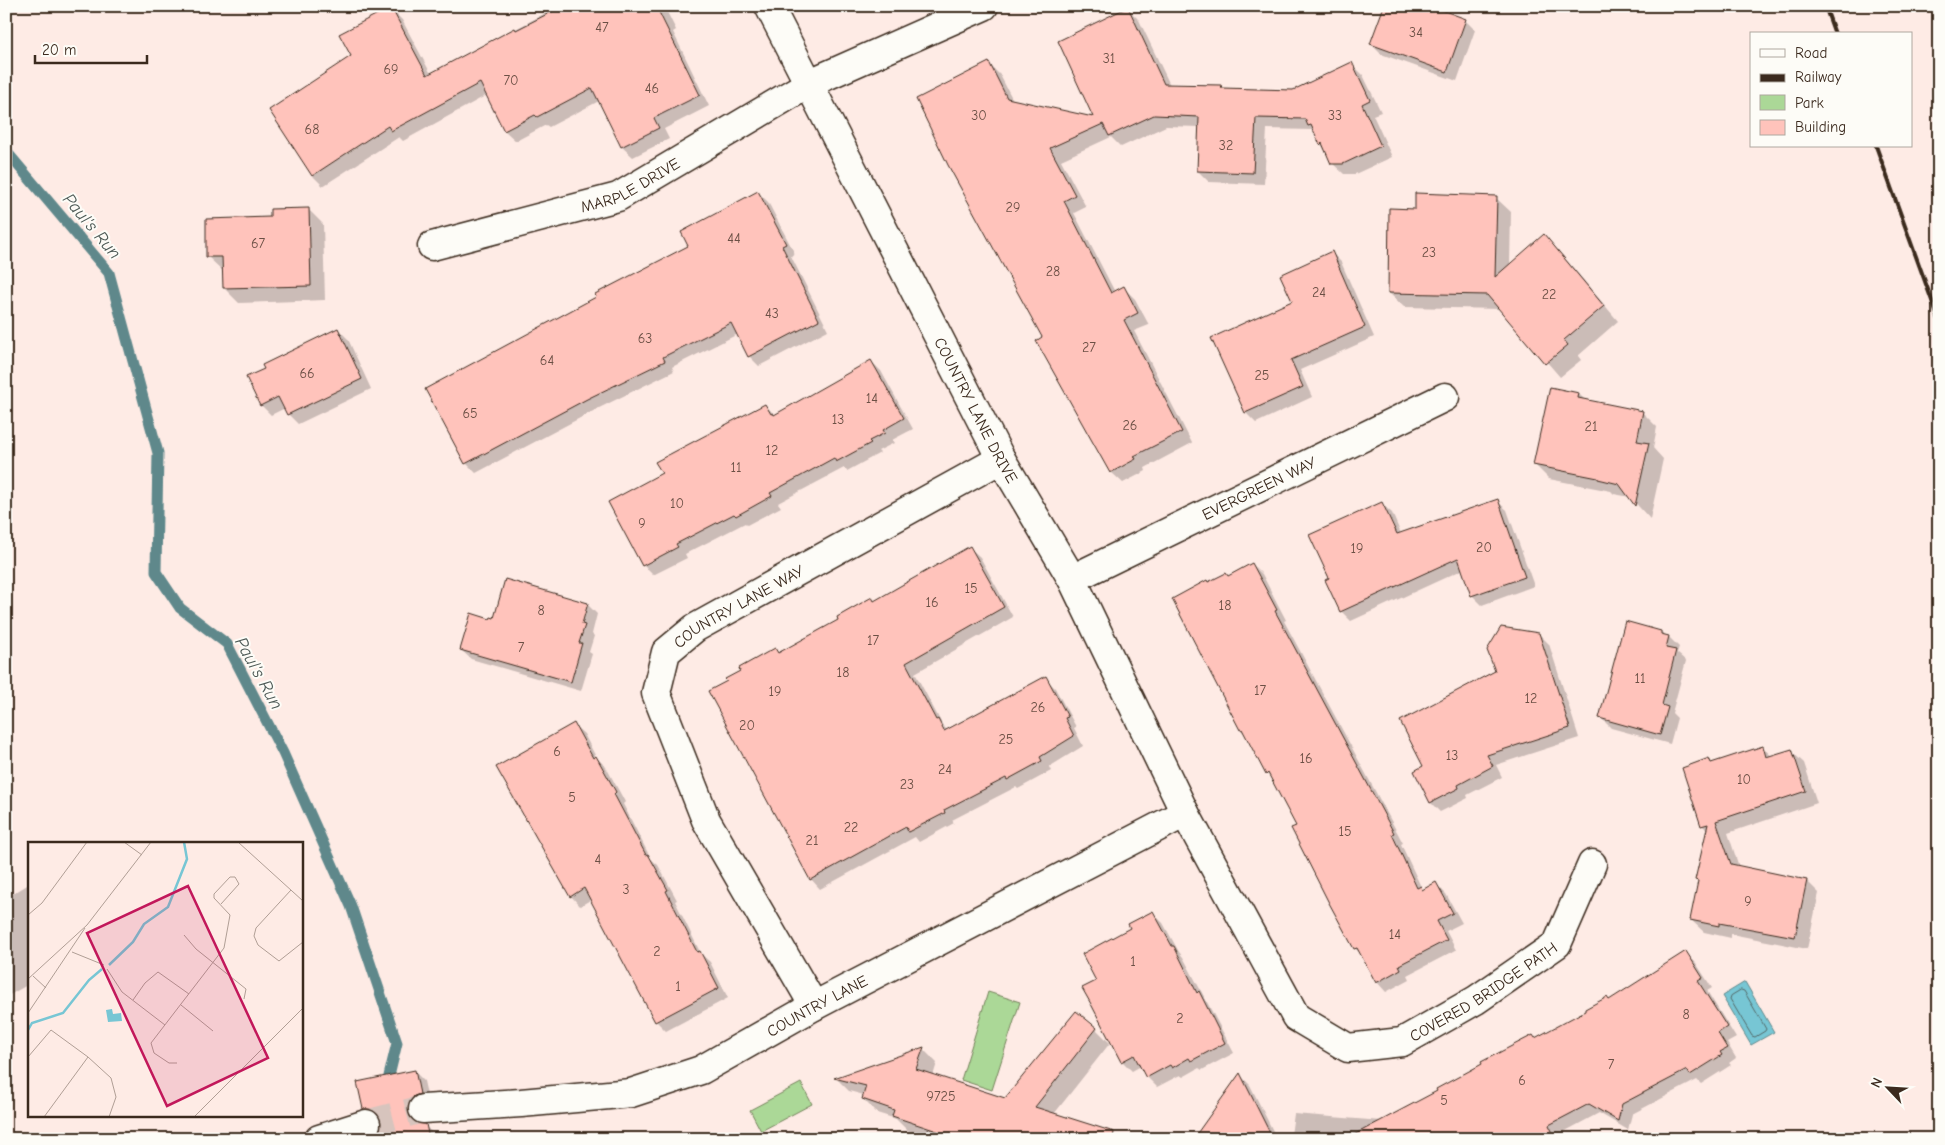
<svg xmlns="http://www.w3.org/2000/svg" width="1945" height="1145" viewBox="0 0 1945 1145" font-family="'Comic Neue',sans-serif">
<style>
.green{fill:#abd897;stroke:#73815a}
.water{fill:#77c6d4;stroke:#5f888b}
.shadow{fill:#0003}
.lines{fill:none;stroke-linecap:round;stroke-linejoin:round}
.shore{stroke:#536867;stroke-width:1}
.stream{stroke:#5f888b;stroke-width:11}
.building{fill:#ffc3bb;stroke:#3b2a1e}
.street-tunnel{stroke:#d7c4bd;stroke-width:28;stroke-dasharray:28 14;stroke-linecap:butt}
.street-casing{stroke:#3b2a1e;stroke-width:31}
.street{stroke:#fdfcf7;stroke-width:28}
.rail{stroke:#3b2a1e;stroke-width:4}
.labels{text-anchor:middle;stroke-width:4;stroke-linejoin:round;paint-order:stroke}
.number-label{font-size:14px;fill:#6c5045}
.street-label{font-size:16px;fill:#3b2a1e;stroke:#fdfcf7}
.water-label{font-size:18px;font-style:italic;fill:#4d5955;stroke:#fdfcf7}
.inset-river{fill:none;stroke:#77c6d4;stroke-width:2.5}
.inset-road{fill:none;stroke:#b09e95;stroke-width:1}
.view{fill:#c2185b;fill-opacity:0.15;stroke:#c2185b;stroke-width:2.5}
.inset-edge{fill:none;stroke:#3b2a1e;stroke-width:2.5}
</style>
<rect width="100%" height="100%" fill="#feebe5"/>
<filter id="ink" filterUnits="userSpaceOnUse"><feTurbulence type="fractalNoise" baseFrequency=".02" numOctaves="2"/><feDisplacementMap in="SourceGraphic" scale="10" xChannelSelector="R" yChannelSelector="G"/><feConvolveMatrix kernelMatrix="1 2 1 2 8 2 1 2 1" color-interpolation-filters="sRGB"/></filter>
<g filter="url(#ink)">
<!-- green -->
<path class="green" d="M988 992 1020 1002 992 1090 961 1080Z
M801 1083 812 1104 761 1131 750 1110Z"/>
<!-- water -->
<path class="water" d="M1745 982 1774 1032 1751 1045 1722 996Z"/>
<!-- shadow -->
<path class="shadow" d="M559 6H664L676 30 673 32 709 106 664 129 669 139 633 157 622 147 599 101 549 127 546 125 516 141 505 131 487 95 403 141 399 137 323 186 313 176 271 110 353 57 391 9 402 20 431 74Z
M1128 9 1139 20 1170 85 1221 87 1224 89 1293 92 1352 64 1363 75 1381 112 1373 115 1392 157 1355 174H1344L1332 163 1313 130 1267 129 1264 184 1209 182 1198 171 1200 127 1166 126 1121 147 1111 137 1061 160 1086 207 1074 213 1115 292 1124 288 1135 299 1149 325 1134 331 1192 443 1145 468 1146 471 1123 483 1111 472 1043 338 989 64 1000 75 1013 100 1095 119Z
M1465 20 1475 30 1457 81 1381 54 1371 44Z
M758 192 768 202 795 254 791 256 828 330 759 366 749 356 738 334 672 367 674 371 597 409 476 473 466 463 427 389 690 246Z
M1496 198 1511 212 1510 266 1544 236 1558 250 1618 321 1578 356 1581 360 1560 377 1501 309 1404 307 1389 293 1416 210Z
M308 209 323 224 325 300 239 303 224 288 223 271 208 257 271 218Z
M1331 252 1341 262 1374 337 1300 370 1312 397 1256 423 1246 413 1213 339 1294 302Z
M338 329 348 339 371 389 298 424 288 414 285 408 271 415 261 405Z
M871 361 881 371 913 429 892 440 894 443 878 451 880 453 847 471 844 468 778 503 781 507 747 525 745 523 685 554 687 558 653 575 643 565 610 503 663 474 765 405 775 415Z
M1551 389 1579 394 1586 401 1642 412 1657 427 1653 448 1663 459 1650 519 1630 497 1614 494 1611 491 1549 479 1534 464Z
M1497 501 1507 510 1534 586 1482 605 1472 595 1464 569 1351 621 1341 611 1327 580 1331 578 1382 504 1392 513 1401 534Z
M970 548 980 557 1013 617 915 673 943 726 947 730 1045 678 1055 688 1076 727 1074 728 1083 746 1049 767 1051 771 1018 789 1016 787 952 820 954 823 919 842 915 837 820 889 811 879 728 682 775 649 780 654 840 621 872 599 875 602Z
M1252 564 1262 574 1286 620 1284 621 1403 843 1401 844 1422 889 1423 891 1436 884 1446 894 1462 923 1446 931 1456 950 1408 975 1410 979 1386 992 1377 982 1364 957 1355 948 1297 826 1274 781 1267 774 1247 736 1241 730 1208 584 1228 577Z
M587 604 597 614 592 634 594 636 589 652 592 654 581 691 471 659 461 650 492 620Z
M1661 632 1669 637 1679 647 1677 653 1686 661 1672 713 1677 718 1670 744 1611 728 1601 718Z
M1539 634 1549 644 1579 738 1496 765 1502 777 1467 795 1468 798 1440 812 1431 803 1425 766 1497 672Z
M574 725 584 734 596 757 606 767 625 802 623 804 651 859 658 865 677 900 675 901 701 954 710 962 728 998 666 1031 656 1021 592 899 580 906 571 896Z
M1763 747 1772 757 1791 751 1804 763 1817 803 1728 833 1739 867 1807 881 1819 893 1807 949 1731 934V938L1704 932 1691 920 1699 883 1697 880 1708 831 1702 825 1709 760 1713 764Z
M29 884V984L6 997V898Z
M1153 913 1163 923 1179 952 1183 957 1234 1053 1202 1070 1199 1068 1183 1077 1180 1075 1157 1087 1147 1077 1141 1066 1132 1071 1122 1061 1098 981 1132 929Z
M1686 953 1696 963 1712 988 1707 991 1736 1038 1727 1043 1736 1058 1729 1063 1731 1065 1701 1084 1697 1080 1632 1114 1628 1130 1599 1113 1558 1135 1559 1139H1295L1291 1135 1294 1114 1382 1121 1609 1001Z
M1096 1029 1110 1043 1054 1114 1076 1139H934L907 1130 896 1119 877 1113 863 1099 864 1095 849 1091 836 1078 923 1049 937 1063 933 1076 1006 1099Z
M415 1072 424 1081 429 1104 417 1121 418 1124 425 1126 436 1136V1139H373L379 1135 383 1127 381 1118H374L364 1108Z
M1240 1075 1250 1085 1277 1139H1195Z"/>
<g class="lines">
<!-- shore -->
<path class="shore" d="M1741 990 1744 991 1766 1029 1765 1031 1755 1037 1752 1036 1730 999 1731 996Z"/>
<!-- stream -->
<path class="stream" d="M6 151 109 273 158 453 156 572 180 608 227 644 283 753 351 906 397 1043 389 1076"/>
</g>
<!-- building -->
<path class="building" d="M563 6H656L700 95 654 118 659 128 621 147 592 88 537 117 535 115 504 131 480 83 391 131 388 126 312 176 269 110 351 56 339 34 391 7 427 75 515 28 516 30Z
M1384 6H1431L1466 19 1447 72 1370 44Z
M1128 7 1164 84 1221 85 1222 88 1293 90 1352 62 1370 100 1362 104 1381 146 1343 164H1331L1322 143 1320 145 1311 125 1308 126 1305 119 1256 118 1253 173 1197 171 1199 117 1154 115 1109 136 1103 124 1050 148 1075 195 1064 201 1111 293 1124 286 1138 313 1124 320 1182 432 1134 456 1136 459 1110 473 1036 341 1042 337 948 165 916 99 989 62 1007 98 1093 117 1058 41Z
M758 191 786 244 782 246 819 320 748 357 731 323 663 357 665 361 587 399 465 464 425 389 596 297 595 294 688 246 681 232Z
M1415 193 1497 196 1495 277 1544 234 1604 306 1564 340 1568 345 1545 364 1487 295 1388 293 1389 208 1415 209Z
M309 208 311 286 223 288 222 257H206V219L270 217V209Z
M1332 251 1365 327 1291 360 1303 387 1245 413 1211 338 1292 301 1280 275Z
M338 328 362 379 287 415 278 397 260 406 246 377 264 369 262 365Z
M871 360 904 418 883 430 885 433 869 441 871 443 836 462 834 458 770 493 772 496 736 516 734 514 676 544 678 547 642 566 608 502 662 473 655 462 765 404 771 414 773 413 774 415Z
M1550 387 1579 393 1578 398 1643 411 1637 441 1649 443 1635 506 1619 484 1598 479V478L1533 465Z
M1498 499 1525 577 1471 596 1458 558 1340 612 1325 580 1329 578 1309 535 1382 502 1397 534Z
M970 546 1004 607 906 663 936 720 938 719 944 731 1046 676 1068 717 1065 718 1074 736 1040 757 1042 761 1007 780 1006 778 944 810 945 813 908 832 906 827 810 880 708 691 727 681 725 679 740 671 739 668 775 648 778 653 838 620 837 617 872 597 874 601Z
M1252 563 1277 610 1275 611 1394 833 1392 834 1417 888 1421 886 1422 890 1436 882 1453 913 1437 921 1447 940 1399 965 1401 969 1376 983 1357 948 1354 949 1329 903 1291 828 1296 826 1268 773 1266 775 1242 729 1240 730 1172 599 1207 580 1208 582 1226 573 1228 576Z
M505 579 588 603 582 624 585 625 579 643H582L571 682 460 650 471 613 490 619 491 617 494 618Z
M1625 621 1661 631V634L1669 636 1666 648 1676 650 1662 705 1668 707 1660 735 1599 718Z
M1501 627 1539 633 1570 728 1487 755 1493 766 1458 785 1459 788 1430 803 1414 771 1423 766 1400 721 1495 671 1487 650Z
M574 723 593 758 596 756 616 792 614 794 646 855 648 854 668 890 666 891 697 952 700 951 719 988 655 1022 584 888 570 897 496 767Z
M1763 746 1766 757 1792 749 1806 791 1716 821 1731 864 1807 880 1795 937 1719 923V926L1690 920 1698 881 1695 880 1708 824 1701 826 1682 768 1709 758 1711 763Z
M1153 911 1172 946H1174L1197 993 1199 991 1225 1043 1191 1061 1189 1058 1172 1068 1170 1065 1146 1078 1134 1055 1121 1062 1091 1004 1082 988 1096 981 1082 954 1130 928 1128 924Z
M1686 951 1703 978 1698 981 1727 1027 1718 1033 1727 1048 1720 1052 1722 1055 1690 1075 1687 1070 1622 1104 1618 1121 1589 1104 1549 1125 1556 1139H1346L1437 1091 1436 1089 1482 1064 1481 1062 1533 1035 1535 1038 1585 1011V1009L1607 997 1609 1000Z
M1076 1011 1097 1028 1035 1107 1114 1132 1113 1139H961L892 1116 894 1110 862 1099 866 1086 834 1078 924 1047 916 1069 1005 1098Z
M415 1070 420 1094 414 1096 409 1102 408 1110 410 1118 416 1123 426 1124 429 1139H371L378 1134 381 1127V1120L376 1112 370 1109H363L357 1082Z
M1240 1073 1273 1139H1193Z"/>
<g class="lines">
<!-- street-tunnel -->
<path class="street-tunnel" d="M366 1124 423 1109"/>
<!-- street casing -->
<g class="street-casing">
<g id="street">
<path id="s1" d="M769 6 1001 459 1072 579 1185 813 1296 1017 1348 1048 1402 1042 1476 1000 1557 944 1592 864"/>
<path id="s2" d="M432 246 618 197 810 83 984 6"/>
<path id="s3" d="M1072 579 1445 397"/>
<path id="s4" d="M814 1006 706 820 656 693 666 652 695 628 1001 459"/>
<path id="s5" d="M423 1109 521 1103 631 1093 701 1070 814 1006 1185 813"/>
<path d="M319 1139 366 1124"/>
</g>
</g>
<!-- street -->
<use href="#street" class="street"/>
<!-- rail -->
<path class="rail" d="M1825 6 1835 34
M1876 146 1939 320"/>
</g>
</g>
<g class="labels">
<!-- number labels -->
<g class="number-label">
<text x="602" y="32">47</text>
<text x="1416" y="37">34</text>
<text x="1109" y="63">31</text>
<text x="391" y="74">69</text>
<text x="511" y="85">70</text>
<text x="652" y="93">46</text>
<text x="979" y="120">30</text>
<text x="1335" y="120">33</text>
<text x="312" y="134">68</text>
<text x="1226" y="150">32</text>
<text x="1013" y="212">29</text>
<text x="734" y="243">44</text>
<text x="258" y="248">67</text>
<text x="1429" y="257">23</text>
<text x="1053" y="276">28</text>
<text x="1319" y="297">24</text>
<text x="1549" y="299">22</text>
<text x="772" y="318">43</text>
<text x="645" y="343">63</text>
<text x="1089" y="352">27</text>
<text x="547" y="365">64</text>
<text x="307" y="378">66</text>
<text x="1262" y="380">25</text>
<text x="872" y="403">14</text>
<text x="470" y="418">65</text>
<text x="838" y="424">13</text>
<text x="1130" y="430">26</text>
<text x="1591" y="431">21</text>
<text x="772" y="455">12</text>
<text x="736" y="472">11</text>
<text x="677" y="508">10</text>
<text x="642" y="528">9</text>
<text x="1484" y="552">20</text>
<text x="1357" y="553">19</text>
<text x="971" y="593">15</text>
<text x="932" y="607">16</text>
<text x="1225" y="610">18</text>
<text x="541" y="615">8</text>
<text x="873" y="645">17</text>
<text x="521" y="652">7</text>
<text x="843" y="677">18</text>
<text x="1640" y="683">11</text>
<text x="1260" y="695">17</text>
<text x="775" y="696">19</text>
<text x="1531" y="703">12</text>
<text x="1038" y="712">26</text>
<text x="747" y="730">20</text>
<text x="1006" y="744">25</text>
<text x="557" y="756">6</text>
<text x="1452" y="760">13</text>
<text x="1306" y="763">16</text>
<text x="945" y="774">24</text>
<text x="1744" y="784">10</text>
<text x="907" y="789">23</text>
<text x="572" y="802">5</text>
<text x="851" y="832">22</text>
<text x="1345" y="836">15</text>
<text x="812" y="845">21</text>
<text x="598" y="864">4</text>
<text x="626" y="894">3</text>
<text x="1748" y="906">9</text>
<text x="1395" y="939">14</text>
<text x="657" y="956">2</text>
<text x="1133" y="966">1</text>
<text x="678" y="991">1</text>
<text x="1686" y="1019">8</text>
<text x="1180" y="1023">2</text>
<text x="1611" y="1069">7</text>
<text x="1522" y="1085">6</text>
<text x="941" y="1101">9725</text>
<text x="1444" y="1105">5</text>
</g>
<!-- street labels -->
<g class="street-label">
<text dy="6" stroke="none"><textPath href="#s2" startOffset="208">MARPLE DRIVE</textPath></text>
<text dy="6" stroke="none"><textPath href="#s1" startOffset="454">COUNTRY LANE DRIVE</textPath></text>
<text dy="6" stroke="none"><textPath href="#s3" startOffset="208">EVERGREEN WAY</textPath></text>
<text dy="6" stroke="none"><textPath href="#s4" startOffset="480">COUNTRY LANE WAY</textPath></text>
<text dy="6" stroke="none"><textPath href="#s1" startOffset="1351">COVERED BRIDGE PATH</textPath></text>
<text dy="6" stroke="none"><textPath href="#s5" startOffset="415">COUNTRY LANE</textPath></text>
</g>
<!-- water labels -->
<g class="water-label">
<text transform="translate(92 226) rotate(50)" y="6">Paul's Run</text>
<text transform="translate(259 673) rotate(61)" y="6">Paul's Run</text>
</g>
</g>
<!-- overview -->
<g transform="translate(28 842)">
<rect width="275" height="275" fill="#feebe5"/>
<path d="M84 167 85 172 93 171 94 179 80 180 78 168Z" fill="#77c6d4"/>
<path class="inset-river" d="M81 123 105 100 116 82 140 65 159 17 156 0M0 188 4 181 35 171 61 138 74 127"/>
<path class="inset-road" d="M96 0 114 13M210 0 275 59M263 48 228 86 226 94 230 103 251 119 275 100M0 73 14 61 59 0M156 93 168 107 218 147 216 157M44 110 76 123M79 127 94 150 137 183M5 134 18 146M0 137 59 83 123 0M105 158 117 141 130 130 161 152M153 163 185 189M0 171 57 86M0 215 23 188 60 215 83 236 88 255 81 275M149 221H141L126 211 123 201 196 106 202 73 186 56V52L202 35H207L211 42 193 62M16 275 60 215M166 275 275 166"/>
<path class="view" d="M160 44 240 216 139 264 59 91Z"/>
<rect width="275" height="275" class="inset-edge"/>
</g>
<!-- margin -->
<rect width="1945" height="1145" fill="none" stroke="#fdfcf7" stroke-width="25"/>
<rect x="12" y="12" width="1920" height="1120" fill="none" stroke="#3b2a1e" stroke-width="2" filter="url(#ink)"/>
<!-- legend -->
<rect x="1750" y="32" width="162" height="115" fill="#fdfcf7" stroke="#afa8a0"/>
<rect x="1760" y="49" width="25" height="8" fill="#fdfcf7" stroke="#afa8a0"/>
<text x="1795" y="58" font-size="15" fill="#3b2a1e">Road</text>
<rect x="1760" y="74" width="25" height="8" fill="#3b2a1e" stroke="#afa8a0"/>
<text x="1795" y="82" font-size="15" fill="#3b2a1e">Railway</text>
<rect x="1760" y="95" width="25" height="15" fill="#abd897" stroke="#afa8a0"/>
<text x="1795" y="108" font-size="15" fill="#3b2a1e">Park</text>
<rect x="1760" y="120" width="25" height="15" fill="#ffc3bb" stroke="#afa8a0"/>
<text x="1795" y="132" font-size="15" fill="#3b2a1e">Building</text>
<!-- north arrow -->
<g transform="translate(1888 1088) rotate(295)" stroke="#fdfcf7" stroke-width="4" paint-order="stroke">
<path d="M0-4L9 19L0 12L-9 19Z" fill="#3b2a1e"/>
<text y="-8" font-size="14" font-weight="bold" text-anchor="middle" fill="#3b2a1e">N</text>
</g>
<!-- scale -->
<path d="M35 55v8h112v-8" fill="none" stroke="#3b2a1e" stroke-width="2.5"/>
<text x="42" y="55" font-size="15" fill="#3b2a1e" stroke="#fdfcf7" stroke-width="4" paint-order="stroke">20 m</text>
</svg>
